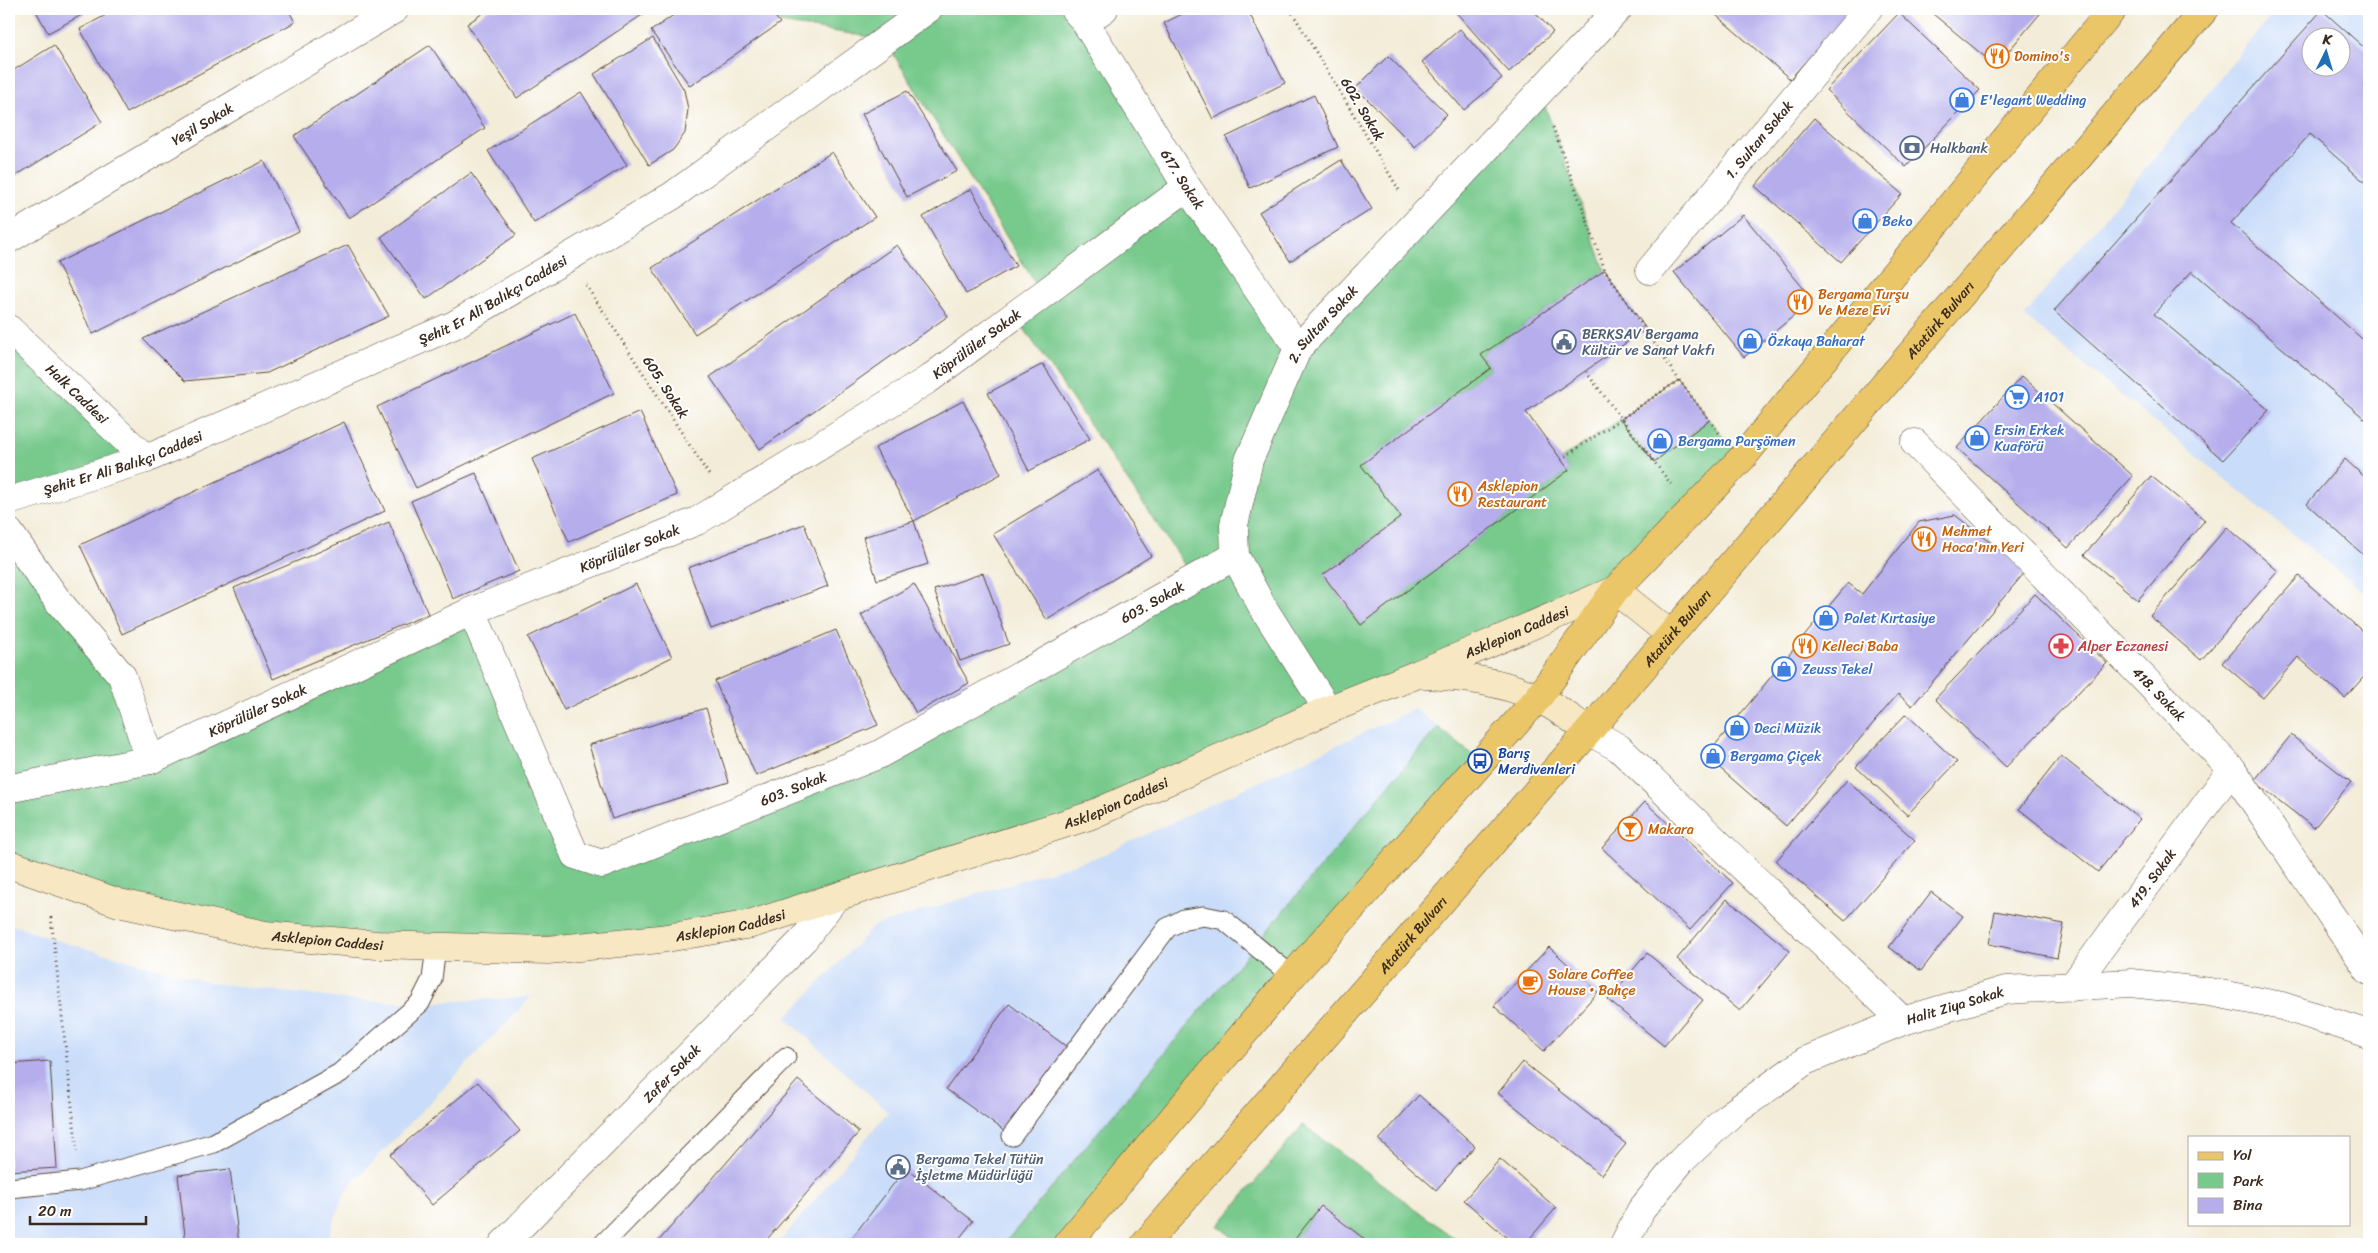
<svg xmlns="http://www.w3.org/2000/svg" width="2378" height="1253" viewBox="0 0 2378 1253" font-family="Sriracha,sans-serif">
<style>
.built{fill:#c9dcf9;fill-rule:evenodd}
.green{fill:#77c98c;stroke:#597a55}
.building{fill:#b6aeec;fill-rule:evenodd}
.lines{fill:none;stroke-linecap:round;stroke-linejoin:round}
.lane-casing{stroke:#57473a;stroke-width:21}
.street-casing{stroke:#57473a;stroke-width:29}
.secondary-casing{stroke:#57473a;stroke-width:29}
.primary-casing{stroke:#57473a;stroke-width:29}
.path{stroke:#57473a;stroke-width:3;stroke-dasharray:1 4;stroke-linecap:butt}
.lane{stroke:#fff;stroke-width:19}
.street{stroke:#fff;stroke-width:28}
.secondary{stroke:#f7e8c3;stroke-width:28}
.primary{stroke:#eac669;stroke-width:28}
.labels{text-anchor:middle;stroke-width:4;stroke-linejoin:round;paint-order:stroke}
.food-label{font-size:14px;fill:#c56008;stroke:#fff;text-anchor:start}
.shop-label{font-size:14px;fill:#366cbe;stroke:#fff;text-anchor:start}
.street-label{font-size:14px;fill:#3b2a1e;stroke:#fff}
.service-label{font-size:14px;fill:#4e5e75;stroke:#fff;text-anchor:start}
.health-label{font-size:14px;fill:#be3a42;stroke:#fff;text-anchor:start}
.transit-label{font-size:14px;fill:#164399;stroke:#fff;text-anchor:start}
</style>
<rect width="100%" height="100%" fill="#fff"/>
<filter id="ink" filterUnits="userSpaceOnUse"><feTurbulence type="fractalNoise" baseFrequency=".02" numOctaves="2"/><feDisplacementMap in="SourceGraphic" scale="10" xChannelSelector="R" yChannelSelector="G"/><feConvolveMatrix kernelMatrix="1 2 1 2 8 2 1 2 1" color-interpolation-filters="sRGB"/></filter>
<filter id="wash" filterUnits="userSpaceOnUse"><feTurbulence type="fractalNoise" baseFrequency=".0096" numOctaves="4" result="noise"/><feDisplacementMap in="SourceGraphic" scale="20" xChannelSelector="R" yChannelSelector="G"/><feGaussianBlur stdDeviation="1.12" result="paint"/><feColorMatrix in="noise" values="0 0 0 0 0 0 0 0 0 0 0 0 0 0 0 0 0 1.4 0 .05"/><feComposite in="paint" operator="in"/></filter>
<g filter="url(#wash)">
<rect width="100%" height="100%" fill="#f3ecd8"/>
<!-- built -->
<path class="built" d="M2277 9H2369V596L2024 316ZM2310 38H2340V68H2310Z
M1414 709 1438 727 1004 1244H778L888 1112 786 1018 874 926 1100 856Z
M9 924 55 940 212 983 351 1000 420 1003 531 997 346 1190 325 1244H9Z"/>
<!-- green -->
<path class="green" d="M769 9H1074L1298 348 1539 90 1605 270 1481 355 1491 368 1362 465 1401 517 1323 575 1360 625 1569 470 1561 459 1621 419 1654 462 1709 420 1742 458 1615 590 1089 816 660 939 265 935 9 864V540L122 676 150 759 472 611 575 855 602 864 878 755 1194 579 1015 315 1042 294 884 39 780 23Z
M9 329 146 459 9 501Z
M1438 727 1480 761 1067 1244H1004Z
M1303 1125 1462 1244H1371L1321 1206 1291 1244H1241L1218 1226Z"/>
<g id="blocks">
<!-- building -->
<path class="building" d="M35 9H93L48 33Z
M117 9H288L295 22 127 113 80 29Z
M489 9H651L517 98 467 24Z
M682 9H769L780 23 690 86 651 31Z
M1192 9H1247L1285 83 1213 119 1164 23Z
M1453 9H1532L1553 32 1509 72Z
M1709 9H1852L1790 79Z
M1927 9H2044L1996 66Z
M2322 10 2369 52V79L2364 85 2369 89V186L2310 134 2231 223 2369 345V414L2365 419 2192 271 2154 314 2269 410 2223 460 2054 311ZM2310 38H2340V68H2310Z
M1899 13 1980 90 1906 167 1826 90Z
M1460 29 1502 78 1464 110 1422 62Z
M653 38 684 90 688 109 685 133 673 150 649 165 594 74Z
M54 45 102 122 9 180V73Z
M430 45 485 128 349 218 294 136Z
M1388 56 1447 114 1415 147 1356 88Z
M907 91 957 171 907 197 862 114Z
M581 92 627 165 534 223 488 151Z
M1314 95 1338 147 1250 188 1226 137Z
M1814 118 1902 194 1841 262 1755 186Z
M832 152 875 217 695 334 652 268Z
M1341 160 1372 209 1290 261 1259 212Z
M264 161 299 231 93 334 57 263Z
M471 173 516 235 426 299 381 237Z
M971 189 1016 266 966 294 923 217Z
M1743 215 1813 300 1744 357 1674 272Z
M348 245 389 316 267 373 185 381 143 339Z
M897 245 948 316 760 449 710 377Z
M1605 270 1646 329 1526 412 1569 470 1361 625 1323 575 1401 517 1361 465 1491 368 1481 355Z
M575 313 614 393 416 488 377 407Z
M1043 364 1090 439 1029 471 988 393Z
M2022 376 2133 476 2068 548 1957 448Z
M1679 380 1709 420 1654 462 1621 419Z
M963 401 1001 474 914 521 875 448Z
M640 412 677 495 569 542 532 459Z
M344 422 385 511 122 634 80 545Z
M2345 459 2369 481V560L2307 504Z
M1098 470 1151 556 1047 620 993 534Z
M476 473 519 571 453 599 411 501Z
M2151 476 2205 520 2138 600 2084 555Z
M1955 515 2026 571 1912 706 1898 694 1786 826 1706 756 1848 583 1862 594 1919 522Z
M914 521 928 564 877 580 863 537Z
M389 522 428 614 273 679 234 588Z
M804 524 828 586 711 629 688 568Z
M2227 527 2278 571 2201 660 2150 616Z
M983 573 1009 644 960 661 934 590Z
M2299 576 2369 637V671L2345 698 2298 657 2263 698 2222 663Z
M636 584 672 657 564 710 528 637Z
M914 584 969 683 916 713 861 615Z
M2035 594 2107 663 2006 767 1935 699Z
M836 630 878 725 756 776 715 681Z
M706 708 729 782 612 819 589 745Z
M1906 714 1957 762 1907 815 1856 767Z
M2291 735 2351 782 2314 828 2254 781Z
M2061 756 2140 819 2098 872 2019 809Z
M1847 780 1915 840 1845 921 1776 861Z
M1645 802 1733 883 1690 930 1602 848Z
M1931 892 1963 916 1921 971 1889 947Z
M1727 899 1790 951 1740 1011 1677 959Z
M1995 911 2064 924 2057 958 1989 944Z
M1549 947 1598 992 1544 1051 1494 1006Z
M1647 953 1703 1000 1664 1046 1608 1000Z
M1009 1004 1071 1050 1008 1134 946 1089Z
M50 1061 57 1168 9 1171V1064Z
M1523 1062 1626 1144 1601 1175 1498 1093Z
M798 1080 859 1132 763 1244H656Z
M478 1082 520 1131 432 1205 390 1155Z
M1419 1095 1475 1146 1436 1190 1379 1140Z
M1500 1159 1556 1208 1525 1244H1514L1464 1200Z
M906 1168 973 1221 955 1244H847Z
M230 1169 239 1244H186L178 1175Z
M1321 1206 1371 1244H1291Z"/>
</g>
</g>
<g filter="url(#ink)">
<use href="#blocks" fill-opacity="0" stroke="#57473a" stroke-width="1"/>
<g class="lines">
<!-- lane casing -->
<g class="lane-casing">
<path id="lane" d="M1012 1136 1167 928 1184 919 1204 916 1224 920 1292 976
M9 1188 80 1181 214 1143 340 1073 420 1003 432 979 436 947
M603 1244 786 1057"/>
</g>
<!-- street casing -->
<g class="street-casing">
<g id="street">
<path id="s1" d="M1074 9 1085 22 1187 187 1298 348"/>
<path d="M1085 22 1104 9"/>
<path id="s2" d="M9 239 395 9"/>
<path id="s3" d="M1650 270 1868 9"/>
<path id="s4" d="M9 329 146 459"/>
<path id="s5" d="M1915 443 2232 769 2369 971"/>
<path id="s6" d="M9 501 146 459 454 325 672 196 928 9"/>
<path d="M9 532 58 601 122 676 150 760"/>
<path id="s7" d="M472 611 575 855 602 864 878 755 1235 556"/>
<path id="s8" d="M1328 710 1262 606 1235 556 1234 525 1249 460 1298 348 1618 9"/>
<path d="M1589 731 1619 748 1903 1021"/>
<path id="s9" d="M9 787H17L150 760 472 611 697 521 929 379 1187 187"/>
<path id="s10" d="M2072 987 2232 769"/>
<path id="s11" d="M503 1244 804 939 835 898"/>
<path id="s12" d="M1624 1244 1641 1210 1681 1161 1730 1115 1805 1061 1903 1021 2006 990 2131 983 2210 992 2282 1006 2369 1034"/>
</g>
</g>
<!-- secondary casing -->
<g class="secondary-casing">
<g id="secondary">
<path d="M1425 675C1464 677 1502 681 1537 698 1555 706 1573 720 1589 731"/>
<path id="s13" d="M9 864 119 903 265 935 377 945 548 950 660 939 752 924 1089 816 1328 710 1418 674 1615 590 1671 635"/>
</g>
</g>
<!-- primary casing -->
<g class="primary-casing">
<g id="primary">
<path d="M1067 1244 1292 976 1538 698 1615 590 1742 458 2113 9"/>
<path id="s14" d="M1145 1244 1589 731 2205 9"/>
</g>
</g>
<!-- path -->
<path class="path" d="M1290 9 1399 190
M1553 127 1605 270 1679 380 1719 433
M586 285 709 475
M1586 372 1671 484
M1561 459 1679 380
M51 917 77 1151"/>
<!-- lane -->
<use href="#lane" class="lane"/>
<!-- street -->
<use href="#street" class="street"/>
<!-- secondary -->
<use href="#secondary" class="secondary"/>
<!-- primary -->
<use href="#primary" class="primary"/>
</g>
</g>
<!-- icons -->
<defs>
<g id="restaurant-ring" transform="scale(1.25)"><circle r="9.5" fill="#fff" stroke="#e8710a" stroke-width="1.5"/><path d="M-5-6h1v4h1v-4h1v4h1v-4h1v5L-1.5 .5V6h-2V.5L-5-1ZM5-6V6H3V1.5H1.5Q1.5-4 5-6Z" fill="#e8710a"/></g>
<g id="shop-ring" transform="scale(1.25)"><circle r="9.5" fill="#fff" stroke="#3f7fe0" stroke-width="1.5"/><path d="M-5-2.5h2.3a2.7 3.5 0 0 1 5.4 0H5L5.5 6h-11ZM-1.5-2.5h3a1.5 2.3 0 0 0-3 0Z" fill="#3f7fe0"/></g>
<g id="bank-ring" transform="scale(1.25)"><circle r="9.5" fill="#fff" stroke="#5c6f8a" stroke-width="1.5"/><path d="M-6-4H6V4H-6ZM0-2.3a2.3 2.3 0 1 0 0 4.6a2.3 2.3 0 1 0 0-4.6Z" fill="#5c6f8a"/></g>
<g id="civic-ring" transform="scale(1.25)"><circle r="9.5" fill="#fff" stroke="#5c6f8a" stroke-width="1.5"/><path d="M-.6-6.5H3V-4.5H.6V-3L4-1V1h2V6H-6V1h2V-1L-.6-3ZM-1.2 2.5V6h2.4V2.5Z" fill="#5c6f8a"/></g>
<g id="supermarket-ring" transform="scale(1.25)"><circle r="9.5" fill="#fff" stroke="#3f7fe0" stroke-width="1.5"/><path d="M-6-5.5h2.5l.6 2H6L4.5 2H-2.5L-4.4-4H-6ZM-1.5 3.2a1.3 1.3 0 1 0 .1 0ZM3 3.2a1.3 1.3 0 1 0 .1 0Z" fill="#3f7fe0"/></g>
<g id="pharmacy-ring" transform="scale(1.25)"><circle r="9.5" fill="#fff" stroke="#e0444e" stroke-width="1.5"/><path d="M-2-6h4v4h4v4h-4v4h-4v-4h-4v-4h4Z" fill="#e0444e"/></g>
<g id="bus-ring" transform="scale(1.25)"><circle r="9.5" fill="#fff" stroke="#1a4fb4" stroke-width="1.5"/><path d="M-5-6H5V4H4V6H2V4H-2V6H-4V4H-5ZM-3.5-4V0h7V-4ZM-3.5 1.2v1.5H-2V1.2ZM2 1.2v1.5H3.5V1.2Z" fill="#1a4fb4"/></g>
<g id="bar-ring" transform="scale(1.25)"><circle r="9.5" fill="#fff" stroke="#e8710a" stroke-width="1.5"/><path d="M-6-5H6L.8 .8V4.5H3.5V6h-7V4.5H-.8V.8Z" fill="#e8710a"/></g>
<g id="cafe-ring" transform="scale(1.25)"><circle r="9.5" fill="#fff" stroke="#e8710a" stroke-width="1.5"/><path d="M-5.5-4.5H6V0H3Q3 3.5 0 3.5H-2.5Q-5.5 3.5-5.5 0ZM3-3.2v2h1.7v-2ZM-6 4.5H4V6H-6Z" fill="#e8710a"/></g>
</defs>
<g fill-rule="evenodd">
<use href="#restaurant-ring" x="1997" y="56"/>
<use href="#shop-ring" x="1962" y="100"/>
<use href="#bank-ring" x="1912" y="148"/>
<use href="#shop-ring" x="1865" y="221"/>
<use href="#restaurant-ring" x="1800" y="302"/>
<use href="#shop-ring" x="1750" y="341"/>
<use href="#civic-ring" x="1564" y="342"/>
<use href="#supermarket-ring" x="2017" y="397"/>
<use href="#shop-ring" x="1977" y="438"/>
<use href="#shop-ring" x="1660" y="441"/>
<use href="#restaurant-ring" x="1460" y="494"/>
<use href="#restaurant-ring" x="1924" y="539"/>
<use href="#shop-ring" x="1826" y="618"/>
<use href="#restaurant-ring" x="1805" y="646"/>
<use href="#pharmacy-ring" x="2061" y="646"/>
<use href="#shop-ring" x="1784" y="669"/>
<use href="#shop-ring" x="1737" y="728"/>
<use href="#shop-ring" x="1713" y="756"/>
<use href="#bus-ring" x="1480" y="761"/>
<use href="#bar-ring" x="1630" y="829"/>
<use href="#cafe-ring" x="1530" y="982"/>
<use href="#civic-ring" x="898" y="1167"/>
</g>
<g class="labels">
<!-- food labels -->
<g class="food-label">
<text x="2014" y="61">Domino's</text>
<text x="1818" y="299">Bergama Turşu<tspan x="1818" dy="16">Ve Meze Evi</tspan></text>
<text x="1478" y="491">Asklepion<tspan x="1478" dy="16">Restaurant</tspan></text>
<text x="1942" y="536">Mehmet<tspan x="1942" dy="16">Hoca'nın Yeri</tspan></text>
<text x="1822" y="651">Kelleci Baba</text>
<text x="1648" y="834">Makara</text>
<text x="1548" y="979">Solare Coffee<tspan x="1548" dy="16">House • Bahçe</tspan></text>
</g>
<!-- shop labels -->
<g class="shop-label">
<text x="1980" y="105">E'legant Wedding</text>
<text x="1882" y="226">Beko</text>
<text x="1768" y="346">Özkaya Baharat</text>
<text x="2034" y="402">A101</text>
<text x="1994" y="435">Ersin Erkek<tspan x="1994" dy="16">Kuaförü</tspan></text>
<text x="1678" y="446">Bergama Parşömen</text>
<text x="1844" y="623">Palet Kırtasiye</text>
<text x="1802" y="674">Zeuss Tekel</text>
<text x="1754" y="733">Deci Müzik</text>
<text x="1730" y="761">Bergama Çiçek</text>
</g>
<!-- street labels -->
<g class="street-label">
<text transform="translate(1363 109) rotate(59)" y="5">602. Sokak</text>
<text dy="5" stroke="none"><textPath href="#s2" startOffset="225">Yeşil Sokak</textPath></text>
<text dy="5" stroke="none"><textPath href="#s3" startOffset="170">1. Sultan Sokak</textPath></text>
<text dy="5" stroke="none"><textPath href="#s1" startOffset="202">617. Sokak</textPath></text>
<text dy="5" stroke="none"><textPath href="#s6" startOffset="525">Şehit Er Ali Balıkçı Caddesi</textPath></text>
<text dy="5" stroke="none"><textPath href="#s14" startOffset="1219">Atatürk Bulvarı</textPath></text>
<text dy="5" stroke="none"><textPath href="#s8" startOffset="434">2. Sultan Sokak</textPath></text>
<text dy="5" stroke="none"><textPath href="#s9" startOffset="1072">Köprülüler Sokak</textPath></text>
<text transform="translate(666 387) rotate(57)" y="5">605. Sokak</text>
<text dy="5" stroke="none"><textPath href="#s4" startOffset="94">Halk Caddesi</textPath></text>
<text dy="5" stroke="none"><textPath href="#s6" startOffset="120">Şehit Er Ali Balıkçı Caddesi</textPath></text>
<text dy="5" stroke="none"><textPath href="#s9" startOffset="668">Köprülüler Sokak</textPath></text>
<text dy="5" stroke="none"><textPath href="#s7" startOffset="904">603. Sokak</textPath></text>
<text dy="5" stroke="none"><textPath href="#s14" startOffset="814">Atatürk Bulvarı</textPath></text>
<text dy="5" stroke="none"><textPath href="#s13" startOffset="1575">Asklepion Caddesi</textPath></text>
<text dy="5" stroke="none"><textPath href="#s5" startOffset="350">418. Sokak</textPath></text>
<text dy="5" stroke="none"><textPath href="#s9" startOffset="262">Köprülüler Sokak</textPath></text>
<text dy="5" stroke="none"><textPath href="#s7" startOffset="499">603. Sokak</textPath></text>
<text dy="5" stroke="none"><textPath href="#s13" startOffset="1139">Asklepion Caddesi</textPath></text>
<text dy="5" stroke="none"><textPath href="#s10" startOffset="135">419. Sokak</textPath></text>
<text dy="5" stroke="none"><textPath href="#s13" startOffset="734">Asklepion Caddesi</textPath></text>
<text dy="5" stroke="none"><textPath href="#s14" startOffset="409">Atatürk Bulvarı</textPath></text>
<text dy="5" stroke="none"><textPath href="#s13" startOffset="329">Asklepion Caddesi</textPath></text>
<text dy="5" stroke="none"><textPath href="#s12" startOffset="421">Halit Ziya Sokak</textPath></text>
<text dy="5" stroke="none"><textPath href="#s11" startOffset="240">Zafer Sokak</textPath></text>
</g>
<!-- service labels -->
<g class="service-label">
<text x="1930" y="153">Halkbank</text>
<text x="1582" y="339">BERKSAV Bergama<tspan x="1582" dy="16">Kültür ve Sanat Vakfı</tspan></text>
<text x="916" y="1164">Bergama Tekel Tütün<tspan x="916" dy="16">İşletme Müdürlüğü</tspan></text>
</g>
<!-- health labels -->
<g class="health-label">
<text x="2078" y="651">Alper Eczanesi</text>
</g>
<!-- transit labels -->
<g class="transit-label">
<text x="1498" y="758">Barış<tspan x="1498" dy="16">Merdivenleri</tspan></text>
</g>
</g>
<!-- margin -->
<rect width="2378" height="1253" fill="none" stroke="#fff" stroke-width="30"/>
<!-- legend -->
<rect x="2188" y="1136" width="162" height="90" fill="#ffffff" stroke="#b1aaa5"/>
<rect x="2198" y="1152" width="25" height="8" fill="#eac669" stroke="#b1aaa5"/>
<text x="2233" y="1160" font-size="15" fill="#3b2a1e">Yol</text>
<rect x="2198" y="1173" width="25" height="15" fill="#77c98c" stroke="#b1aaa5"/>
<text x="2233" y="1186" font-size="15" fill="#3b2a1e">Park</text>
<rect x="2198" y="1198" width="25" height="15" fill="#b6aeec" stroke="#b1aaa5"/>
<text x="2233" y="1210" font-size="15" fill="#3b2a1e">Bina</text>
<!-- north arrow -->
<g transform="translate(2326 52) rotate(5)"><circle r="24" fill="#ffffff" stroke="#b1aaa5"/>
<path d="M0-4L9 19L0 12L-9 19Z" fill="#1f6fb2"/>
<text y="-8" font-size="14" font-weight="bold" text-anchor="middle" fill="#3b2a1e">K</text>
</g>
<!-- scale -->
<path d="M30 1216v8h116v-8" fill="none" stroke="#3b2a1e" stroke-width="2.5"/>
<text x="38" y="1216" font-size="15" fill="#3b2a1e" stroke="#ffffff" stroke-width="4" paint-order="stroke">20 m</text>
</svg>
